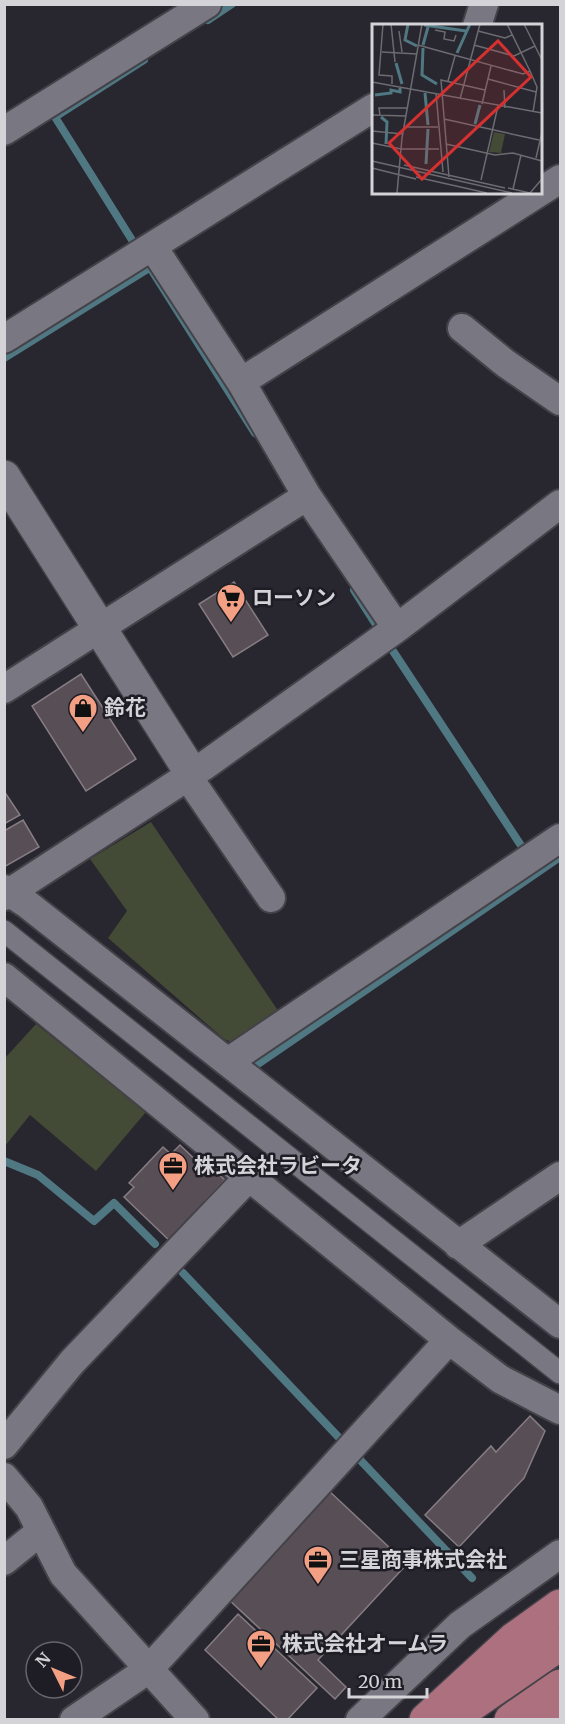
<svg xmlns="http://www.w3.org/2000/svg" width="565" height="1724" viewBox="0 0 565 1724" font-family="Merriweather,'Noto Sans JP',serif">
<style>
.green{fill:#434a36}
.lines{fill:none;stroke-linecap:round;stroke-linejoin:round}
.stream{stroke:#507883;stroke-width:8}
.building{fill:#584f56;stroke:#867c83;stroke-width:1.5}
.pedestrian-casing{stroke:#444248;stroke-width:24}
.minor-casing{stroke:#444248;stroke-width:32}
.tertiary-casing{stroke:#444248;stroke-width:36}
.trunk-casing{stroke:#444248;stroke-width:36}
.pedestrian{stroke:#797781;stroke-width:21}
.minor{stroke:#797781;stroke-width:28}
.tertiary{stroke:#797781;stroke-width:33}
.trunk{stroke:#ac707e;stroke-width:33}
.labels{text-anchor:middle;stroke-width:5;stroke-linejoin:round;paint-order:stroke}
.poi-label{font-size:21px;font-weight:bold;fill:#d4d3d8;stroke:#1e1c24;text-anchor:start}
.inset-river{fill:none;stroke:#507883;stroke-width:3}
.inset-road{fill:none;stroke:#6d6b72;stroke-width:1.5}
.view{fill:#d63131;fill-opacity:0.15;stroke:#d63131;stroke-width:3}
.inset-edge{fill:none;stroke:#d4d3d8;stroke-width:3}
</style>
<rect width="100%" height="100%" fill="#28262e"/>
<!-- green -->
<path class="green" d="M151 822 281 1015 233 1043 224 1039 108 938 127 911 90 859Z
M36 1024 146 1112 96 1171 30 1115 5 1146V1058Z"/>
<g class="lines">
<!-- stream -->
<path class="stream" d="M208 20 232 4
M137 248 55 117 144 60
M144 258 255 433
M4 358 149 268
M354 590 375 623
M393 651 526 853
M258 1064 560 857
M4 1161 38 1175 94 1221 114 1203 155 1244
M183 1273 472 1578"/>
</g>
<!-- building -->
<path class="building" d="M234 582 268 635 233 657 199 604Z
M81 674 136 759 86 791 32 706Z
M4 791 20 815 4 824Z
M23 820 39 847 4 867V831Z
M180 1145 209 1173 214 1170 225 1180 205 1201 211 1207 174 1245 124 1197 134 1187 129 1183 163 1147 171 1154Z
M530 1416 545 1431 524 1478 459 1547 425 1515 491 1446 496 1452Z
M328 1490 407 1564 318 1660 346 1687 335 1699 227 1598Z
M238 1614 317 1688 287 1720H279L205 1650Z"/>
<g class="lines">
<!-- pedestrian casing -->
<g class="pedestrian-casing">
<path id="pedestrian" d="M4 931 560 1373"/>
</g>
<!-- minor casing -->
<g class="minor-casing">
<path id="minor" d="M477 26 484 4
M4 131 207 4
M153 247 241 382 307 496 397 628
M462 328 505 363 560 401
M4 339 373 108
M241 382 560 179
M4 689 307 496
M188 777 271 898
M4 889 27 904 560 1324
M4 896 204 766 397 628 560 504
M4 977 449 1340 500 1379 560 1410
M229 1061 560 838
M458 1245 560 1176
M4 1445 72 1362 249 1177
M4 1477 29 1507 63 1574 195 1720
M4 1561 41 1531
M74 1720 149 1669 449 1340
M360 1720 460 1625 560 1554"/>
</g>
<!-- tertiary casing -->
<g class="tertiary-casing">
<path id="tertiary" d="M4 477 192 774"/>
</g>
<!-- trunk casing -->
<g class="trunk-casing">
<path id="trunk" d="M452 1718 560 1644
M426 1720 514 1639 560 1606
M511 1720 560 1686
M555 1720 560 1716"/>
</g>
<!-- pedestrian -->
<use href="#pedestrian" class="pedestrian"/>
<!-- minor -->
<use href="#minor" class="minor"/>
<!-- tertiary -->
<use href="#tertiary" class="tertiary"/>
<!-- trunk -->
<use href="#trunk" class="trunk"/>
</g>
<!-- icons -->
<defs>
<g id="supermarket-pin" transform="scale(1.5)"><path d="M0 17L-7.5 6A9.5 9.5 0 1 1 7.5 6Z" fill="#f39f83" stroke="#1e1c24"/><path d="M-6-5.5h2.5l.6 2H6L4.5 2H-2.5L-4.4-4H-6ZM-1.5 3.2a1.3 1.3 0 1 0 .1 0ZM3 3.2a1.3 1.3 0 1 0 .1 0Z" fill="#111"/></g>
<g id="shop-pin" transform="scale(1.5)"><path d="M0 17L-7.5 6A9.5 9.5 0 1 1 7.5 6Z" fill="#f39f83" stroke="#1e1c24"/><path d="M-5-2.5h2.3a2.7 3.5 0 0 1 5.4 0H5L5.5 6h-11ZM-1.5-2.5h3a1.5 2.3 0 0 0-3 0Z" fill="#111"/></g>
<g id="office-pin" transform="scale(1.5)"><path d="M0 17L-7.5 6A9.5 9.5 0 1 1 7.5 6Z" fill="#f39f83" stroke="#1e1c24"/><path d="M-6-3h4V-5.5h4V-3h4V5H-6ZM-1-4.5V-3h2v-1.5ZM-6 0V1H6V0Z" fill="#111"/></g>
</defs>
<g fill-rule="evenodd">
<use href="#supermarket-pin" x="231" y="598"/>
<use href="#shop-pin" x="83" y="708"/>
<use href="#office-pin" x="173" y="1166"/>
<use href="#office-pin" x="318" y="1560"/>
<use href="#office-pin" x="261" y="1644"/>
</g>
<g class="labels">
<!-- poi labels -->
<g class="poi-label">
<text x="252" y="605">ローソン</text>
<text x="104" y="715">鈴花</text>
<text x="194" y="1173">株式会社ラビータ</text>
<text x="339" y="1567">三星商事株式会社</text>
<text x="282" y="1651">株式会社オームラ</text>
</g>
</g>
<!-- overview -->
<g transform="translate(372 24)">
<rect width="170" height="170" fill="#28262e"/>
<path d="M122 108 133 110 129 129 117 128Z" fill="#434a36"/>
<path class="inset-river" d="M36 0 33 16 45 22M52 1 94 7M51 21 56 3M51 24 50 51 65 60M85 29 98 0M24 39 30 60M53 69 56 101M3 71 19 69V66L28 68V64M9 93 15 98 14 120M103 100 108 81M54 140 56 105"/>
<path class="inset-road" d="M11 0 7 51 20 52V60M19 0 23 38M152 0 170 36M63 6 73 8 72 15 82 17 84 11M27 7 30 28M106 7 133 14 140 11M46 21 151 50 158 47 135 0M102 21 142 32 163 22M10 28 45 30M158 47 165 63 161 88M116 55 164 68M76 57 83 32M0 58 170 89M132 66 133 84M64 69 71 148M88 75 108 0M110 80 119 42M0 91 34 92M8 91 7 84H35M72 95 167 116M33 103H66M0 107 31 110M0 119 29 125H67M74 120 123 131 141 129 170 137M164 134 170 108M0 137 140 169M32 141 133 164M0 144 44 155M44 153 115 169M77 153 69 56 113 66M109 156 126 82M136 164 158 169M141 165 149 131M25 169 30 114 50 0M158 169 170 155"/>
<path class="view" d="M126 17 159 53 50 155 17 119Z"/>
<rect width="170" height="170" class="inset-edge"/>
</g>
<!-- border -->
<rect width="565" height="1724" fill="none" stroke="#d4d3d8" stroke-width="12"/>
<!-- north arrow -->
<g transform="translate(54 1670) rotate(313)"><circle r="28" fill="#1e1c24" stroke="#67656c" stroke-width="1.5"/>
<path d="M0-4.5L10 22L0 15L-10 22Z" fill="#f39f83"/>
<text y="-9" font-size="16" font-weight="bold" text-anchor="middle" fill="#d4d3d8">N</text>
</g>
<!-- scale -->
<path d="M349 1688v9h78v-9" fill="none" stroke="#d4d3d8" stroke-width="3"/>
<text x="358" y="1688" font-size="18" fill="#d4d3d8" stroke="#1e1c24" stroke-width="4.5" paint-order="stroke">20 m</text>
</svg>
